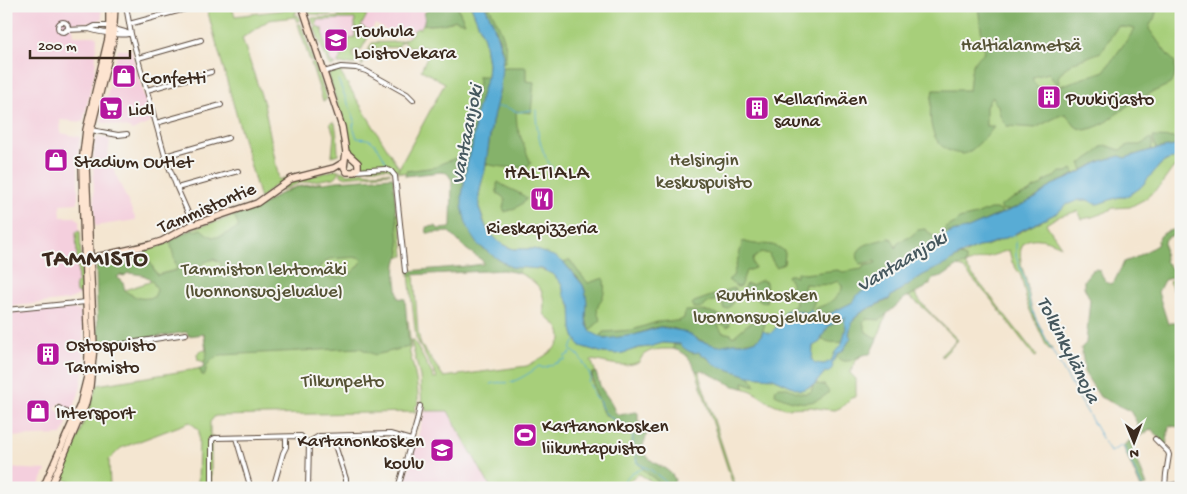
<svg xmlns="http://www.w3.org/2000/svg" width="1187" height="494" viewBox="0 0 1187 494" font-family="'Gochi Hand',sans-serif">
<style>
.built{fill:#f4cfdd}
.green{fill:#a7cf7a;stroke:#717c4c}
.forest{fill:#85b26a;stroke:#606e44;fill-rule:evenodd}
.water{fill:#59acd5;stroke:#4a6b7a;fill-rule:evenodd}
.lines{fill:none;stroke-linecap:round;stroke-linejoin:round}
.stream{stroke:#59acd5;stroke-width:1}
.street-casing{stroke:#574639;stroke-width:6}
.secondary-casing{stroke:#574639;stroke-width:8}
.street{stroke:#fff;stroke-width:4}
.secondary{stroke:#fde4d0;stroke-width:5.5}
.labels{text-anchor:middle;stroke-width:4;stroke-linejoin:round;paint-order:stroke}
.poi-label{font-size:19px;fill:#3b2a1e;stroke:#f6f6f2;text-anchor:start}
.park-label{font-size:19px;fill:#565335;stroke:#f6f6f2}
.street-label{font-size:19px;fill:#3b2a1e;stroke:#f6f6f2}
.water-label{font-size:20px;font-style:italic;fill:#46585e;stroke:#f6f6f2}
.quarter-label{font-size:21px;letter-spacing:1px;fill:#3b2a1e;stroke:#f6f6f2}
.district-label{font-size:24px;font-weight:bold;letter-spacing:1px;fill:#3b2a1e;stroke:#f6f6f2}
</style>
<rect width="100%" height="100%" fill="#f6f6f2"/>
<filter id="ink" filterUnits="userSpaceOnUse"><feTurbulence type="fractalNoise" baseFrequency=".02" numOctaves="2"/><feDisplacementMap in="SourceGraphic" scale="10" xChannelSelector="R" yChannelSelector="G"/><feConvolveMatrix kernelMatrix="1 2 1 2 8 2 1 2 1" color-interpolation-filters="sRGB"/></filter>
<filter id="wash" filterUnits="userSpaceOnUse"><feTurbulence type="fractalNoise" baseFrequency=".0096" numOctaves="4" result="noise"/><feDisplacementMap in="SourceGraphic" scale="20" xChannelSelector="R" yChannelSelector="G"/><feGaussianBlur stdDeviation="1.12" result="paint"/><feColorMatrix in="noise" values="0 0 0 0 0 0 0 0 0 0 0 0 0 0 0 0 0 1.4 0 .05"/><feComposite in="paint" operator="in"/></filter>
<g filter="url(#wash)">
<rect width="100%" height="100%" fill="#f4e6d1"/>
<!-- built -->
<path class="built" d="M6 6H101L102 18 97 22 72 23 74 36H95L97 38 95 70 83 122 60 120 61 133 80 137 78 159V201L77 203 60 204 61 217H75L79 220 81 292 79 295 68 300 6 307Z
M387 6H419L424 11 425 18 420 29 414 30 409 37 401 34 399 37 375 24 371 31 361 26 367 15 377 14V10L385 9Z
M355 18V37L343 64 333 65 331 64 316 20Z
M118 50H131L151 122 132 131 129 128 101 122Z
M99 137 110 139 108 157 136 220 95 226 93 162 95 140Z
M53 309H74L81 312 84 337V367L80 390 74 407 70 409 64 406 61 403 55 407 67 423 62 435 6 437V313Z
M445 406 491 488H404L426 407Z
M6 468 46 470 38 488H6Z"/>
<!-- green -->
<path class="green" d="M206 6H231L235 16 292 9 291 6H295L297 12 294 14 295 15H298L300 20 297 22 295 17 269 20 242 38 264 104 279 180 302 173 303 174 278 186 276 184 260 199Z
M307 6H318L325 11 329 6H347L356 13 338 15 335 11 333 12 330 15 310 14Z
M452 6H471L484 38 488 64 487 76 474 133 456 166 402 173 401 172 397 173V171L399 170V169L393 170 387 168H366L363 167 347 150 345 130 329 76V74L338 69H356V71H345L340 72 399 168 445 83 421 70 433 46 411 47 402 41 398 47 371 48 362 66 361 65 372 43C387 41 406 46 414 30H415L417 28 420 29 423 24 430 25 452 22Z
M485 6H1181V145L1151 150 1088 168 1079 172 840 313 805 336 697 343 590 341 576 305 548 254 534 249H513L499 242 487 229 479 208V196L481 185 485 170 500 88 503 55 498 36Z
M362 14 367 15 361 26 371 32 361 50 353 51V58H357L358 59 355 64H338V62L341 58 336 44 355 37V19L316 20 317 24 314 25 311 18 338 17Z
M298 24H301L313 60 310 61Z
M318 26 321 29H323L324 41 331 63 334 64 335 65 330 66 328 63 314 27Z
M314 62 327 99 323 101 311 63Z
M333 122 335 123 337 136 338 154 332 156 334 135 330 123Z
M1181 157V166L1173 168 1160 186 1145 199 1130 207 1113 208 1106 212 1092 217 1082 219 1078 211 1057 217 1046 224 1061 246C1043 237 1016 231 1021 261 1021 267 1024 273 1026 279 1028 288 1029 298 1031 306 1035 320 1043 333 1049 345L1052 348V349H1049L1047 347 1028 306 1021 276 1012 262 1009 250 966 264V267L991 297 1037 356 1035 357 989 297 964 269 958 266 930 278V285C910 288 895 306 880 320L887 314 877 339 866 332 855 359 863 354 855 362 850 373 856 379V395L855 397 851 398 842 407 835 410 823 409 811 407 785 408 776 405 767 401 752 391 734 385 687 356 682 351 673 349H661L650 351 643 355 639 362C622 369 607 362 591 360L596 373H592L591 378 594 388 603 413 633 434 632 442 634 448 637 463 644 467 648 474 655 478 658 483 657 488H653L651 481 639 474 635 476 622 488H491L448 411H425L426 407 422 404 420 377 411 340 414 341 432 374 433 379 437 378 416 338 409 274 414 275 418 333 421 345 444 377 527 366 543 357 553 350 561 340C562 326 552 323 544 314 543 308 545 302 543 296 541 285 529 278 519 273L520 267C535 269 553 268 561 284 563 287 563 292 565 295 568 302 571 305 572 313 572 325 571 336 580 346L603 353H623L639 348 649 347 663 343 674 344 741 373 760 377 773 378 800 390 813 386 811 392 807 394 802 393 806 398 824 385 815 384 832 364 833 359C829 365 821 365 815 363L812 360 813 346 820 342 821 338 823 340 829 326 966 258 960 256 978 247 986 246 1016 234 1057 213 1066 205 1079 200H1088L1100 203 1119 197H1125L1140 188 1161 164 1168 160Z
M335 170H339C339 174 337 176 334 178L299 183 279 191 290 182Z
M340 171 349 174 361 171 370 173 387 172 391 173 343 177 341 175Z
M321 182 330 190 389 212 400 213 404 256 389 257 402 321H408L411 348 409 349C413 367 419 385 418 404L415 407V414V412L215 416 210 422V436L214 437 211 438V488H198L199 430 190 422 121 448 109 460 110 488H80L63 478 61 474 70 457 91 404 97 385 203 368 204 362 198 360 197 354 199 353V351L206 350V351L203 329 106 296 177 273 176 270 157 275 143 250 158 247 170 242 188 230 194 238 208 237 201 229 195 231 193 230 191 231 190 229 226 219 246 210 256 208 289 189Z
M79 231 80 232 82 290 81 294 76 293 75 284 78 283 76 232Z
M1181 276V287L1173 290 1169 281Z
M915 293C920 305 948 330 958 340L942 357V354L956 341 955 339C944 329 921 302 908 297Z
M696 371 699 372 700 377 736 488H734Z"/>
<!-- forest -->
<path class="forest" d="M432 6H457L465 23 455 20C447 24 433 26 423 24L425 18 424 13Z
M485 6H489C497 23 510 43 505 62H502C504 43 493 23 485 6Z
M978 6H1158L1154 19 1150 25 1149 29 1167 54 1175 62C1175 70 1177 78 1170 84L1134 101 1103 124 1093 128 1085 130 1078 128 1075 126 1066 114 1061 115 1035 128 1007 126C1001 121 999 113 998 105L994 102V98H991L986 106V126H995C990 132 974 150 967 153 963 155 956 153 952 152 926 142 929 111 933 90H969C971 77 969 61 983 54L984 51ZM1118 26 1135 29 1104 71 1060 86 1044 89 1038 87 1033 81V77L1049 73 1054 81 1058 84 1059 82 1058 77 1064 69 1074 62 1101 52Z
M501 67H526V81L534 82 531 113 516 111 517 127 531 164C522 170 497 167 486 164L492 122 500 88Z
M478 76H487L474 123V133L472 147 467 164 462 196 477 244 498 259 511 267H520L519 273 503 270 411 275 409 274V271L468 266 483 264V261L466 249 449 232 427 233 426 227 436 226 438 229 450 228 451 226 452 180 447 173 441 172 405 176 406 171 436 167C443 161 453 161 460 155 470 144 465 130 468 117 471 107 475 97 478 87L479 82Z
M1153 137 1179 138 1181 137V145L1156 149Z
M1151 138 1153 144 1151 150 1125 158 1120 156 1101 161 1083 170 1080 163 1084 162C1089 156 1097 155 1101 147L1108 146 1120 150 1129 145H1141Z
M1072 169 1075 174C1067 179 1058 182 1050 186 1047 189 1044 192 1041 194 1033 200 1011 212 1002 210L1000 206 1012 199 1030 192 1034 188 1040 186 1046 180 1056 176 1060 172H1067Z
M390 177H393L400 253C392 266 397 283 398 298L405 299 409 347 375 355 360 348 222 355C209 360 207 362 205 375H202L199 368H203L207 352 204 334 188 336 187 332 104 345 100 344 98 338 96 269C97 266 97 264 100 262 106 256 134 252 143 250L157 275 177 270 170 241 187 231 188 232 193 229 195 231 201 229C216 244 222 235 239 227L234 215 254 209 266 203 278 195 296 187 337 181ZM359 257 362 261C353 277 334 284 318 272L321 265 329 259ZM214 259 221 263 222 270 218 271 213 268 203 272H200V267C204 262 207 261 214 259ZM128 273C143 275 150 274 157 290L154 297C140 300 137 298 125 291L123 282 117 277 120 275 124 276Z
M498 182C507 189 518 191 527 198 522 206 513 209 505 212L503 208 505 200 503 197 497 193V184Z
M990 209H996L1001 211 1002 213 966 229 946 233 944 231 945 228 955 223 959 219 976 215Z
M925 229 939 241 937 246 927 247 897 270 878 286 869 288 853 302 831 313H820L814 309C817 307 820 307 822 306 831 303 838 296 842 289V285L838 281C828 286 816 285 805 284L804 290 806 293 811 295 815 300 811 310 808 313 788 310 796 305 795 297 792 292 791 283 787 276 788 275H792L796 277V273L798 272 804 274 837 270 843 272 862 269 864 266 876 263 875 261 860 264C849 244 876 242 889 238L892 239 896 248 898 242 910 237 918 230Z
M1181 229V233L1168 237 1164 242 1165 261 1178 276 1164 280 1158 292 1168 324 1181 320V427L1169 426 1166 447 1152 429 1130 442 1147 485 1141 488 1123 446 1135 436 1138 426 1136 421 1130 411 1100 397 1084 372V365L1081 348 1086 343 1090 299 1084 287V280L1092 270 1096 269 1099 270 1106 282 1110 284 1114 282 1124 262 1135 258 1157 245C1159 232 1168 230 1181 229Z
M743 241C756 246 760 243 772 245 776 246 780 248 783 250L785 253 784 264 776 267 770 257 769 254 761 252 753 259V264L755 268 746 271 740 287H737L728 280 733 276Z
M960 256 966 258V264L958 266 942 277 933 279 925 288 905 298 880 320 866 319 863 322 866 332 877 339 870 354C856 354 850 368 836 357L838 353 842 352 850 340C846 314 870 308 889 300L891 296 923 275 945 264Z
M570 260 577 270 588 283 604 278C604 282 605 288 604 292 602 304 592 307 601 320L590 330C583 318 588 304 585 291 583 280 571 272 564 263Z
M762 280 766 282 767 296 766 303 763 302 744 289 745 285 748 284 752 285Z
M734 288 736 290 731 299 733 302C730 307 730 309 724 309L723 306V301C716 299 706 302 703 308H693L692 304 694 302 714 295 723 293 728 290Z
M685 311C704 311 716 309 730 324L729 326 727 327 724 325 719 323 718 325 722 332 731 334 733 337 747 325 753 322 759 315H762L766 319C760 344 759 341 735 343 729 344 723 347 717 346 697 342 680 325 659 327 650 328 642 333 634 335 624 338 609 341 600 337L603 332 632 330 657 322 668 321H679L684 318Z
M846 316V327L843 342C834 343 828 343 821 338L829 326Z
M674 344H680C684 349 688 349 692 353L698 352C701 355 706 356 709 359 714 364 717 367 724 368L749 376 754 382 755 386 743 382 744 388 734 386 704 371H696C690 358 687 353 673 349Z
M592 373H596L601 388 611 402 615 412 619 415 636 412 638 413V420L647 434C646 439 642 445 643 449 648 466 670 465 675 480L672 488H657L658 483C655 478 653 478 649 475 643 471 644 467 637 463L634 448 632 442 633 434 629 432 627 435H623L622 431 625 428 603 413 594 388Z
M815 384 824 385 829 392C814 408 792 403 775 394L776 388C789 383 797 398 811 392L813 386Z"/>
<!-- water -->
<path class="water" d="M471 6H485L493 23 503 55 500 88 492 122 485 170 481 185 479 196V208L483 220 487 229 492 235 499 242 508 247 513 249H534L556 257 564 263 583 285 585 291 587 302 586 319 587 325 591 332 605 339 634 335 660 327 682 331 691 335 700 341 718 346 734 343H748L757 340 761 336 763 331 770 334C777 328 781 320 785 311L788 310 808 313 811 310 813 312 812 313 814 316 821 319 826 318 831 313 853 302 858 294 869 288 878 286 897 270 927 247 937 246 943 237 952 232 966 229 1015 208 1036 198 1052 185 1067 179 1101 161 1120 156 1125 158 1151 150 1181 145V157L1168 160 1161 164 1140 188 1134 192 1125 197H1119L1098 204H1095L1088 200H1079L1066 205 1057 213 1014 234V235L989 244 986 246 978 247 969 251 965 252 946 264 923 275 891 296 889 299C879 304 861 310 854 319 852 323 850 329 849 334L851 338 842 352 838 353 832 364 833 367 828 373 825 372 815 384 805 389 800 390 773 378 749 376 724 368C717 367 714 364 709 359 706 356 702 355 698 352 693 355 684 349 680 344L663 343 649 347 639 348 623 353 616 354 603 353 580 346 574 336 572 329 571 306 564 295 562 285 554 275 542 269 511 267 498 259 477 244 473 238 466 223 462 207V196L467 164 472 147 474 133 475 117 487 76 488 64 484 38ZM846 317 844 322 846 327 842 344 835 352 831 361 824 364 815 363 812 360 813 346 820 342 824 333 829 326Z"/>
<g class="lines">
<!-- stream -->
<path class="stream" d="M338 80 355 120 353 126 357 138C361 139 366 138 370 140 378 145 383 156 387 164
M496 107H505L518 112 532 110
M536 110C536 126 539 143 546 158
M547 160 553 169
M1014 232 1016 242V256L1024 278 1031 308 1051 349 1110 452 1123 445 1142 487
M576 339 570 349C572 351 574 352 577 354 579 355 589 372 590 375 591 378 590 379 588 382L592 389 594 397 599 400C602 414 611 419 623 424 625 425 629 427 630 428 634 434 632 438 633 444 635 450 636 456 637 463L651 470 665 481 660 488
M491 384C499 381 504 384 511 382 519 380 533 371 539 366L543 368 559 362 560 360H565V356L570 354 571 352
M620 488C622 482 628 476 633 472 638 470 640 471 644 467"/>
</g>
</g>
<g filter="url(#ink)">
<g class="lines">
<!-- street casing -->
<g class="street-casing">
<path id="street" d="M126 6 131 34 165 156 177 188 193 224
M353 6 358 8 364 9
M58 27a5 5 0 1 1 10 0a5 5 0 1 1-10 0Z
M129 24 189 8
M89 29C98 32 119 36 128 34
M66 30 89 29 95 26H109L114 29 125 32 129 34
M138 58 201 40
M324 72 341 67 356 68 366 71 407 94 413 100
M147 90 211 72
M156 123 221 105
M91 130 118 135 127 134
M165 156 228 138
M356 171 385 169 391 171 395 176 405 271
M177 188 238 171
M6 310 86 302
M88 347 117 345 186 334
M59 408 75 417
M332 436 346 479V488
M236 438 249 482V488
M1155 439 1168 452 1169 455 1166 474 1165 487
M212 488V441L213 439 215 438 301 436 304 440 309 442 319 436 390 434 411 440
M273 488 283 453 286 447V437
M308 488 309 442
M398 488 417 421 420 406"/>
</g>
<!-- secondary casing -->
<g class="secondary-casing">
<path id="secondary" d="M302 6 342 127 346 152 344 167 347 172H354L358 168V163L346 152
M87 259 149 245 162 241 189 226 257 203 291 179 334 168 344 162
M43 488 80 405 87 377 88 355 83 218 82 163 86 130 108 39 109 26V6
M50 488 85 406 90 386 94 347 86 167 91 130 113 40 115 6
M1152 488 1181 485"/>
</g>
<!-- street -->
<use href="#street" class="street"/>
<!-- secondary -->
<use href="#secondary" class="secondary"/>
</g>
</g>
<!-- icons -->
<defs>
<g id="school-square" transform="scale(1.25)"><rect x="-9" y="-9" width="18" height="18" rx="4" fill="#b5179e" stroke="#f6f6f2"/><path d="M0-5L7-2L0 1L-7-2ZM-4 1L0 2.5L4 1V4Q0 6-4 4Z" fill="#fff"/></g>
<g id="shop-square" transform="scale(1.25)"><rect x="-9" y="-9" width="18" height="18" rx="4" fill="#b5179e" stroke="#f6f6f2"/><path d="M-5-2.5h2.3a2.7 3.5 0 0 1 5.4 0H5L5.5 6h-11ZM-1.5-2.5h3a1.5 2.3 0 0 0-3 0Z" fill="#fff"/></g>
<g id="building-square" transform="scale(1.25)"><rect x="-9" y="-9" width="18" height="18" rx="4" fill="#b5179e" stroke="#f6f6f2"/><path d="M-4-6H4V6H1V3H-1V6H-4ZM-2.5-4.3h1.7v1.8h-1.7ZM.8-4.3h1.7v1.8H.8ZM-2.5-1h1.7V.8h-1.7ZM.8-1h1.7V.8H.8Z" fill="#fff"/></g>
<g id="supermarket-square" transform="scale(1.25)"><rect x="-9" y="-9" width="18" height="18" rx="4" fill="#b5179e" stroke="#f6f6f2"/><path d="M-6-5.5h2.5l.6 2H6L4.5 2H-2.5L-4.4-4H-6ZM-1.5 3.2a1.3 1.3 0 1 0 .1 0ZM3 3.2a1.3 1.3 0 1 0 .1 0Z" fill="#fff"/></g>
<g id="restaurant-square" transform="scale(1.25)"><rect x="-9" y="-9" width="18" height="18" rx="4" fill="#b5179e" stroke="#f6f6f2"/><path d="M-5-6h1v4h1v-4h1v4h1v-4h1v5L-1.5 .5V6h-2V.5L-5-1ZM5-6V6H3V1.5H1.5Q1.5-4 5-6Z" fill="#fff"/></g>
<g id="stadium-square" transform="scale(1.25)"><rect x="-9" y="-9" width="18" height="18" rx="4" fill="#b5179e" stroke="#f6f6f2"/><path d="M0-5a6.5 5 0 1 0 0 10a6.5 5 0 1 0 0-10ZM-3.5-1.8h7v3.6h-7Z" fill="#fff"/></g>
</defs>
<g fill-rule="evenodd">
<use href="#school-square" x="336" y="40"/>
<use href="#shop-square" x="124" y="76"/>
<use href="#building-square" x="1049" y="97"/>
<use href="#supermarket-square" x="111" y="108"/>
<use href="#building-square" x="757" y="108"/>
<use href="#shop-square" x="56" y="160"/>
<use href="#restaurant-square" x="542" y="199"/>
<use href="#building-square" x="48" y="354"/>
<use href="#shop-square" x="38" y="411"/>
<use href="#stadium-square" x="525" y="435"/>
<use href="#school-square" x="442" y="450"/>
</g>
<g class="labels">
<!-- poi labels -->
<g class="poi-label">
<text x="354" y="36">Touhula<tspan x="354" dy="22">LoistoVekara</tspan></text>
<text x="142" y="83">Confetti</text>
<text x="774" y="104">Kellarimäen<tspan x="774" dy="22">sauna</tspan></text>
<text x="1066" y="104">Puukirjasto</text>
<text x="128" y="115">Lidl</text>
<text x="74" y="167">Stadium Outlet</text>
<text x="542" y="233" text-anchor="middle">Rieskapizzeria</text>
<text x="66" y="350">Ostospuisto<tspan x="66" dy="22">Tammisto</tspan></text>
<text x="56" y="418">Intersport</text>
<text x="542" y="431">Kartanonkosken<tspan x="542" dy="22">liikuntapuisto</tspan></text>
<text x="424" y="446" text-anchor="end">Kartanonkosken<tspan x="424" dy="22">koulu</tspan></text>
</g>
<!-- park labels -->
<g class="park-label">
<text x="1021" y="50">Haltialanmetsä</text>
<text x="704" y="165">Helsingin<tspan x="704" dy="22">keskuspuisto</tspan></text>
<text x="264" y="274">Tammiston lehtomäki<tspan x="264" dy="22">(luonnonsuojelualue)</tspan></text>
<text x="767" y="300">Ruutinkosken<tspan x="767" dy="22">luonnonsuojelualue</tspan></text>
<text x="343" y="386">Tilkunpelto</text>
</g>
<!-- street labels -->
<g class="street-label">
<text transform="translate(206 206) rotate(-23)" y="7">Tammistontie</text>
</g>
<!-- water labels -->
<g class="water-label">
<text transform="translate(465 134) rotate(-79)" y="7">Vantaanjoki</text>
<text transform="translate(901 260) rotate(-31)" y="7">Vantaanjoki</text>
<text transform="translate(1070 349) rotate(63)" y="7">Tolkinkylänoja</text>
</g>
<!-- quarter labels -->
<g class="quarter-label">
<text x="547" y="178">HALTIALA</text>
</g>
<!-- district labels -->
<g class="district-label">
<text x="96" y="265">TAMMISTO</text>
</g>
</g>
<!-- margin -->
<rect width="1187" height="494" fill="none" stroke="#f6f6f2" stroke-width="25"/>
<!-- north arrow -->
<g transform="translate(1134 442) rotate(179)" stroke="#f6f6f2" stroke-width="4" paint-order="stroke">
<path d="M0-4L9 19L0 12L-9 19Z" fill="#3b2a1e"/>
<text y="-8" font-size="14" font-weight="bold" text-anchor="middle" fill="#3b2a1e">N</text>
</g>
<!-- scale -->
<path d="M30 50v8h100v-8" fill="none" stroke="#3b2a1e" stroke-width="2.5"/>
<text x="38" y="50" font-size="15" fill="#3b2a1e" stroke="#f6f6f2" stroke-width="4" paint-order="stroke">200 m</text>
</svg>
